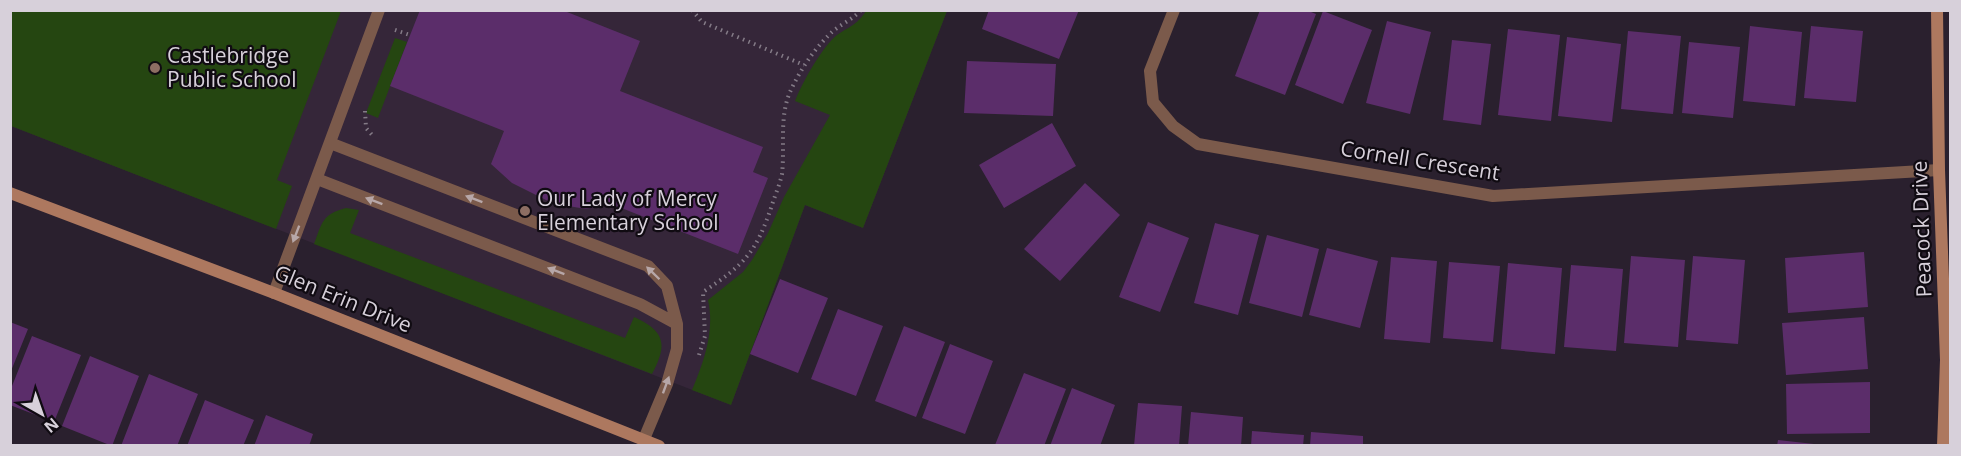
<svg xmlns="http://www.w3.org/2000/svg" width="1961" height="456" viewBox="0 0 1961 456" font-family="'Open Sans',sans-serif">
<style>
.built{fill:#352639}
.green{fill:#254611}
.building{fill:#5b2d6a}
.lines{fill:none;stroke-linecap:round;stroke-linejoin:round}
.path{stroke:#847b87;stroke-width:4;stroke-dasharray:1.5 4.5;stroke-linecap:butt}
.lane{stroke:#7b5a4b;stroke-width:12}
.street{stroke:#7b5a4b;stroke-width:12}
.secondary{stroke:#ad785f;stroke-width:12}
.oneway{fill:#b7a7a8}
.education-dot{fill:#8d6e63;stroke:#100b12;stroke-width:2}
.labels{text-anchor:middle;stroke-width:4.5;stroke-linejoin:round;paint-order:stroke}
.poi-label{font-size:21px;fill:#d7d0da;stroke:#100b12;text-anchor:start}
.street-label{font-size:21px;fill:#d7d0da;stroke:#100b12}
</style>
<rect width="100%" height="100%" fill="#2a202e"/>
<!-- built -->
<path class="built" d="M10 11H947L863 228 805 205 731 405 11 126Z"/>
<!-- green -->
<path class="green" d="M10 11H341L277 180 292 186 276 229 11 126Z
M866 11H947L863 228 805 205 731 405 692 390C704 361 715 331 708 300L743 272 752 260 768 233 784 197 830 115 795 101C802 83 822 47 837 35 850 26 856 26 866 11Z
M395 38 407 42 378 118 366 113Z
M346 208 359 210 350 233 625 338 634 317C665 331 668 344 652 374L314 244C322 223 322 214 346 208Z"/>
<!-- building -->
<path class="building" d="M420 10H562L640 41 620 91 763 147 753 172 768 178 738 254 596 198 593 208 586 209 568 206 550 202 512 183 491 164 504 131 390 86Z
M989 10H1079L1059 59 982 29Z
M1260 10H1306L1316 14 1285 95 1235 76Z
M1323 11 1372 30 1343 104 1295 85Z
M1387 21 1431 32 1410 114 1366 103Z
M1750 26 1802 32 1795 106 1743 101Z
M1811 26 1863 31 1856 102 1804 98Z
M1508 29 1560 35 1551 121 1498 115Z
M1628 31 1681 36 1673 114 1621 109Z
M1567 37 1621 44 1612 122 1558 116Z
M1452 40 1491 44 1481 125 1443 120Z
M1689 42 1740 47 1733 118 1682 113Z
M967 61 1056 64 1053 116 964 113Z
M1052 123 1076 166 1004 208 979 165Z
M1085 183 1120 215 1060 281 1024 249Z
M1148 222 1189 238 1160 312 1119 297Z
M1215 223 1259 235 1238 315 1194 303Z
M1267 235 1319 249 1302 317 1249 303Z
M1327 248 1378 261 1360 328 1309 315Z
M1864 252 1868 307 1788 313 1785 258Z
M1631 256 1685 260 1678 347 1624 343Z
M1693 256 1745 260 1738 344 1686 340Z
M1391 257 1437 261 1430 343 1384 339Z
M1449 262 1500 266 1493 342 1443 338Z
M1508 263 1562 268 1555 354 1501 349Z
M1571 265 1623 269 1616 351 1564 347Z
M780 279 828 298 798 373 750 354Z
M838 309 883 326 856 396 811 379Z
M1864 317 1868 369 1786 375 1782 323Z
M10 322 28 329 11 371H10Z
M904 326 945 342 916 417 875 401Z
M32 336 81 355 54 422 10 405V391Z
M950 344 993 361 965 434 922 418Z
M90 356 139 376 112 446 62 426Z
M1024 373 1066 389 1044 446H997L995 445Z
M149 374 198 394 177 446H121Z
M1870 382V433L1787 434 1786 384Z
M1072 388 1115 405 1100 446H1050Z
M205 400 254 420 243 446H187Z
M1138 403 1182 406 1179 446H1134Z
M1191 412 1243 417 1241 446H1188Z
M266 415 313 434 309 446H254Z
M1252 431 1304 435 1303 446H1251Z
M1311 432 1363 436V446H1310Z
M1778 440 1814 444V446H1777Z"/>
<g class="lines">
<!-- path -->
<path class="path" d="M692 10 702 22 804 65
M395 30 410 35
M365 111 366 128 373 136
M699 355 705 336 703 292C745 264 756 253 772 205 775 195 780 184 782 174 785 147 779 118 790 92 800 70 814 49 832 32 841 24 852 20 861 10"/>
<!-- lane -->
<path class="lane" d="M330 143 648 266 667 286 677 324
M317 179 640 304 677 324V349L667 384 644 439
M274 293 379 10"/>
<!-- street -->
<path class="street" d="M1174 10 1150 71 1153 102 1173 126 1198 144 1493 196 1939 170"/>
<!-- secondary -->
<path class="secondary" d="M1937 10 1939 170 1946 360 1943 446
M10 193 274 293 659 446"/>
</g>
<!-- one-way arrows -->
<defs><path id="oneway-solid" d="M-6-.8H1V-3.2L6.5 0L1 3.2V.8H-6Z" transform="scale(1.5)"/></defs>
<g class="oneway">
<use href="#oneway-solid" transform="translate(474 199) rotate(-159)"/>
<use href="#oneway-solid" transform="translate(374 201) rotate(-159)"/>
<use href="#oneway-solid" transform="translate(296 234) rotate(111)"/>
<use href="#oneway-solid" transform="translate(556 271) rotate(-159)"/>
<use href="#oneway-solid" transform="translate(653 273) rotate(-136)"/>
<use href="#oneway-solid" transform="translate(666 385) rotate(-70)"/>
</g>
<!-- markers -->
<g class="education-dot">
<circle cx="155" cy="68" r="6"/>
<circle cx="525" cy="211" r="6"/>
</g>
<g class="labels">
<!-- poi labels -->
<g class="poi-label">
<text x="167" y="63">Castlebridge<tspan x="167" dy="24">Public School</tspan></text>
<text x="537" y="206">Our Lady of Mercy<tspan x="537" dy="24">Elementary School</tspan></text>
</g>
<!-- street labels -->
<g class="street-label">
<text transform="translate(1420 161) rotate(9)" y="7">Cornell Crescent</text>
<text transform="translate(1922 229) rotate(-92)" y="7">Peacock Drive</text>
<text transform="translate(343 299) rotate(22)" y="7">Glen Erin Drive</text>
</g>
</g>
<!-- border -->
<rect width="1961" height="456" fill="none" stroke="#d7d0da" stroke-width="24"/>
<!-- north arrow -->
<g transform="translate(42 414) rotate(140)" stroke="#100b12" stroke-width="4.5" paint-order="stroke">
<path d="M0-4.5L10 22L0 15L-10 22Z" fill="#d7d0da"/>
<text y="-9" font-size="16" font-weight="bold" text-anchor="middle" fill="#d7d0da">N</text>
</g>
</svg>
